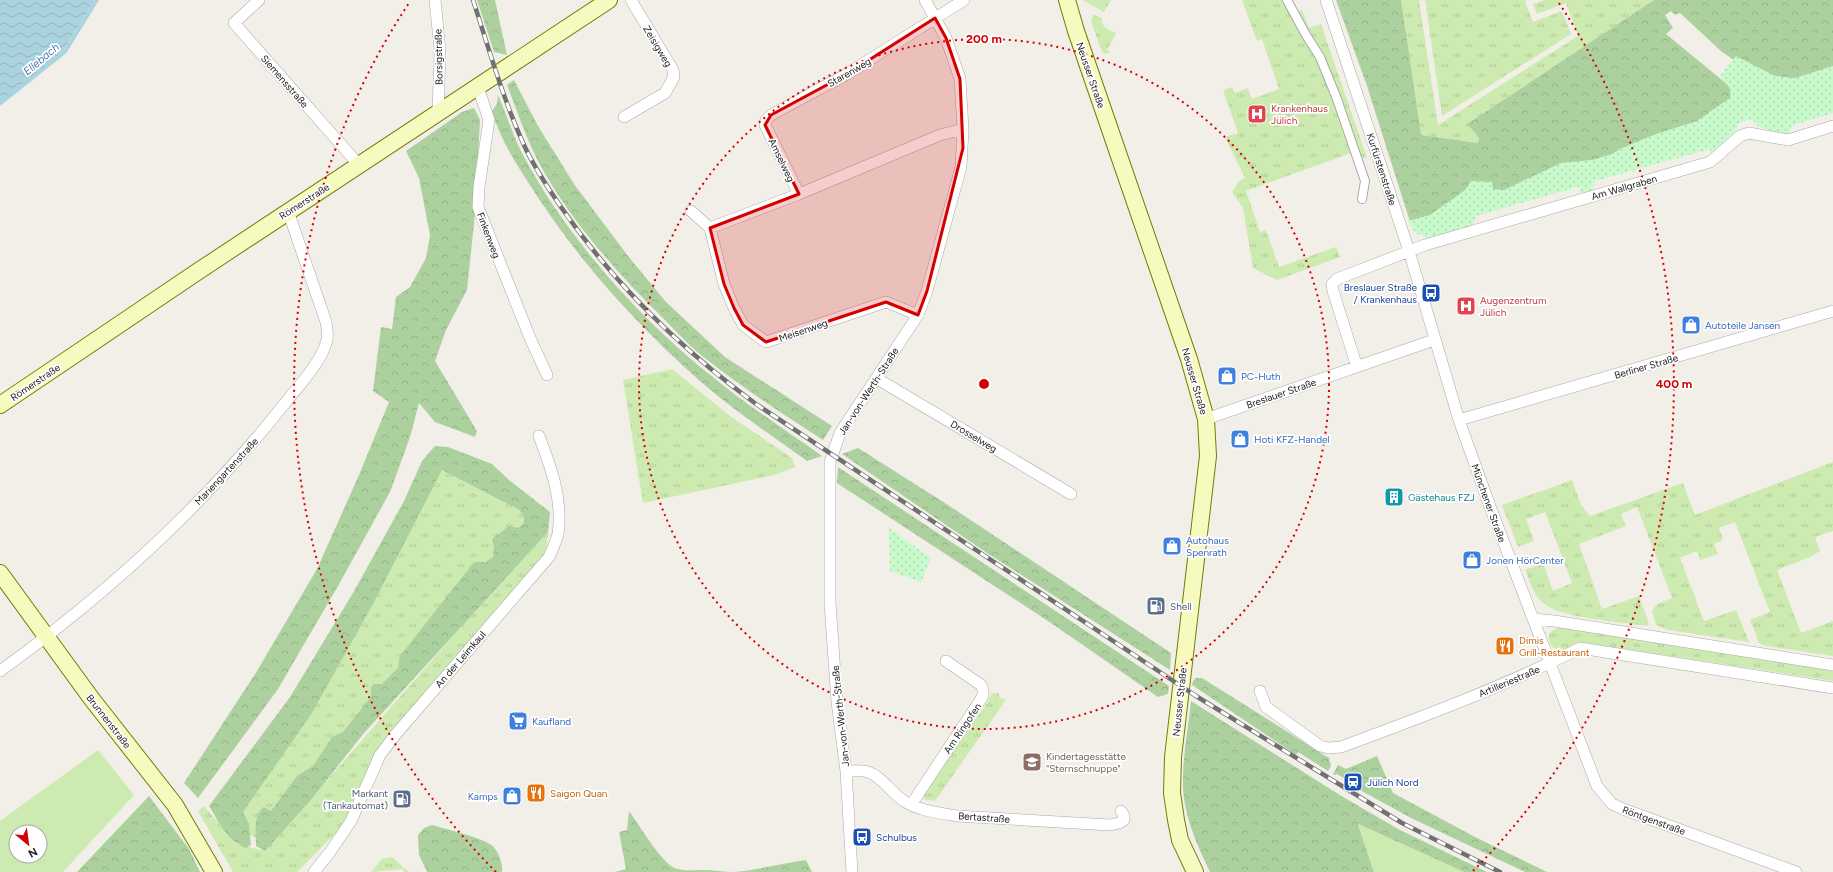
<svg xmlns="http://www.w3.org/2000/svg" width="1833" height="872" viewBox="0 0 1833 872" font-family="Figtree,sans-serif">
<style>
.grass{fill:url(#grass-tufts)}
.forest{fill:url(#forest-crowns)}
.park{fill:url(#park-dots)}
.garden{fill:#cdebb0;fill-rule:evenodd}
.water{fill:url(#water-waves)}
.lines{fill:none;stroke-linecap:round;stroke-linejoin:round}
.stream{stroke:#aad3df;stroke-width:3.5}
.pedestrian-casing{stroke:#a9a9a9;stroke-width:10}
.minor-casing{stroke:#a9a9a9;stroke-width:12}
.secondary-casing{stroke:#707d05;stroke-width:18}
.pedestrian{stroke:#fff;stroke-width:8}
.minor{stroke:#fff;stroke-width:11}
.secondary{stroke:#f7fabf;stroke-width:16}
.rail-casing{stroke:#707070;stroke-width:4.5}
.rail{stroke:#fff;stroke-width:3;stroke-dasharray:9;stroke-linecap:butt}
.marked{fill:#d40000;fill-opacity:0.2;stroke:#d40000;stroke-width:3;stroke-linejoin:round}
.ring{fill:none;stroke:#d40000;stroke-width:2;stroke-dasharray:2 4}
.labels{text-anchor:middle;stroke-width:3.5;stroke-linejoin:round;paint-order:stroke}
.street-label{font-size:10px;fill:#222;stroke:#fff}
.health-label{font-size:10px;fill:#be3a42;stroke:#fff;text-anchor:start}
.transit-label{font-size:10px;fill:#164399;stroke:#fff;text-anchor:start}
.shop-label{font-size:10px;fill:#366cbe;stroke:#fff;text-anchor:start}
.culture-label{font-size:10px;fill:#0d838f;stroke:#fff;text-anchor:start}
.service-label{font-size:10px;fill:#4e5e75;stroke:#fff;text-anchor:start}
.food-label{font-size:10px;fill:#c56008;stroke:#fff;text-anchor:start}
.education-label{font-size:10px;fill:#785e54;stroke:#fff;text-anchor:start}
.water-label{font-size:11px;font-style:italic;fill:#4a7aab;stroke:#fff}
.centre{fill:#d40000;stroke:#fff;stroke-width:2}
.ring-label{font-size:12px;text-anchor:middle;font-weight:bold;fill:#d40000;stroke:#fff;stroke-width:3.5;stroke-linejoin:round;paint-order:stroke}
</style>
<defs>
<pattern id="grass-tufts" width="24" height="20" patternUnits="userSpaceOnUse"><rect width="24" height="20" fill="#cdebb0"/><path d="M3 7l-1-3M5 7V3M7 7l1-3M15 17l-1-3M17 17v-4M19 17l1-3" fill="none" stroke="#b0c997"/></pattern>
<pattern id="forest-crowns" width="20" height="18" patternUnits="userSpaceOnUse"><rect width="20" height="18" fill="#add19e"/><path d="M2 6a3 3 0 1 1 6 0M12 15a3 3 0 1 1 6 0" fill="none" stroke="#95b388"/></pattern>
<pattern id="park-dots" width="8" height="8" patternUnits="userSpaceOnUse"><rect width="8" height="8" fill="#c8facc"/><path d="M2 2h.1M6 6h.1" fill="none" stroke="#acd6af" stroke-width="1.8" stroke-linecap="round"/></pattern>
<pattern id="water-waves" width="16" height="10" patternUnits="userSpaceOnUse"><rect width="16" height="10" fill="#aad3df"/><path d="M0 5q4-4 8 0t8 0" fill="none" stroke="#92b5bf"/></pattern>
</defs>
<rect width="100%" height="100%" fill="#f2efe9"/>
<!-- grass -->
<path class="grass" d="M1082 0H1111L1104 12Z
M1242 0H1284L1292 14 1302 10 1309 28 1321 24 1367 158 1356 157 1351 153 1246 191 1260 232 1266 230 1279 267 1336 247 1340 257 1277 280 1253 268 1243 208 1232 192 1239 181 1245 178 1225 137 1238 133 1223 90 1232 87 1235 93 1248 88 1252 99 1279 89 1262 39 1257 41Z
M1401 0H1419L1438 125 1578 36 1566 3 1537 14 1533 4 1545 0H1654L1467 124 1479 138 1478 143 1420 135Z
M1425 0H1527L1525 1 1533 22 1562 11 1571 34 1442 116Z
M1094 15 1102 18C1101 28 1109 30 1116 33L1107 50 1111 52 1105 54 1102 52 1091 21Z
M672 369 730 416 792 458 795 467 774 475 643 503 623 380Z
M1833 462V531L1815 537 1820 551 1810 557 1777 570 1801 633 1833 621V656L1766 646 1759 643 1750 620 1770 612 1735 522 1719 528 1723 540 1714 544 1718 554 1700 560 1697 551 1680 558 1704 621 1736 610 1749 642 1668 630 1656 625 1652 611 1656 605 1672 598 1637 507 1621 514 1626 526 1579 544 1602 609 1639 596 1649 624 1647 626C1622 622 1560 619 1542 602 1533 594 1530 581 1525 570L1543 563 1553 591 1572 583 1545 512 1526 519 1534 541 1518 547 1502 505 1572 480 1581 505 1590 516 1683 483 1695 515Z
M442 470 537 514 262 841 233 826Z
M548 532 546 553 382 744 342 827 297 872H233L198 811 204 806 237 844 265 851 469 618Z
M1560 627 1833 669V681L1587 643 1559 651C1551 648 1548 642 1549 634L1553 630Z
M992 693H999V698L1006 699 1001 707 935 801 925 800 923 795 989 700Z
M392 857 409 872H404L403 869 371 872 382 859Z"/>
<!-- forest -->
<path class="forest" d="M477 0H495L507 55 494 52Z
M1336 0H1401L1421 135 1478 143 1479 138 1467 124 1654 0H1833V92L1753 74 1721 51 1680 13 1675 15 1671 11 1665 15 1673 28 1666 34 1739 94 1741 115 1411 225 1367 86Z
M514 80 538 126 574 184 628 256 666 302 725 357 832 426 823 440C781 413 740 386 701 355 687 344 675 330 662 317 616 272 570 220 539 163 526 138 517 111 507 85Z
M498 95C506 113 512 133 521 151 565 236 639 319 714 378 748 406 786 430 822 456L807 461C771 435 733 410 700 381 639 327 584 267 539 199 521 171 501 143 492 111L497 104Z
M474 108 480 120 475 214 467 290 446 330 435 361 477 431 475 437 435 422 419 403 410 437 390 492 338 586 278 689 198 798 184 783 257 671 317 569 359 475 389 402 373 391 381 327 392 329 396 297 410 287 426 258 430 235 419 178 406 151 462 112Z
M435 446 448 447 492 464 509 480 550 512 548 532 364 733 310 801 265 851 256 846C256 832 253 818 263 807L271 811 297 776 313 766 332 737 343 732 371 697V687L374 684H382L398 668 400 656 474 562H486L493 557 494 547 492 539 509 526 518 528 524 523V515L518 509 442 470 373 604 312 713 243 812 249 824 251 845 246 848C226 839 220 824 209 806L290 697 353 593 404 501 422 461Z
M858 448 945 503 1171 653 1170 670 987 553 842 454Z
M838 467 1169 686 1168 694 1158 697 1051 623 837 483Z
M1196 678H1202L1329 758 1331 766 1328 771 1298 752 1296 755 1192 685 1193 681Z
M1191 701 1343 797 1400 830 1487 872H1464L1358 824 1374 872H1210C1199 849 1188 825 1184 799 1180 768 1188 732 1191 701Z
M1377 756 1393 793 1475 837 1547 872H1525L1413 819 1347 783 1348 781 1337 774 1335 775 1333 774 1338 765 1346 769Z
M149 796 189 849 200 872H77Z
M629 811C639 825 658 856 671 866 680 872 694 870 704 870 714 870 724 872 734 872 759 870 782 863 806 860L812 872H615L626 869 619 832 627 830Z
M432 825C447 829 478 837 490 844 498 849 503 863 502 872H427L419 855 418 835 424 828Z"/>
<!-- park -->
<path class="park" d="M1736 56 1775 76 1795 78 1833 66V113L1791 126 1789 134 1784 136 1758 126 1751 119 1739 123 1737 129 1711 156 1710 149 1595 181 1592 191 1579 195 1581 186 1476 216 1472 226 1427 240 1425 236 1415 233 1408 221 1430 215 1465 190 1471 181 1492 182 1493 189 1504 190 1561 163 1592 160 1612 154 1622 148 1656 134 1697 121 1730 98C1732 86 1726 85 1720 76Z
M889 528 931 558 921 582 890 571Z"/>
<!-- garden -->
<path class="garden" d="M98 750 134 795 63 872H0V821ZM16 832H40V856H16Z
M1358 824 1464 872H1374Z"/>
<!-- water -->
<path class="water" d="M0 0H95L62 53 0 103Z"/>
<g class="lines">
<!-- stream -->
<path class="stream" d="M0 104 65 52 97 0"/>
<!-- pedestrian casing -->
<g class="pedestrian-casing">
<path id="pedestrian" d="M1287 0 1306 35 1320 57 1337 99 1365 181 1362 199"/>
</g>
<!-- minor casing -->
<g class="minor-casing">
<path id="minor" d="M259 0 234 23 359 165
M435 0 440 50 438 114
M1326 0 1409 251 1459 420 1491 509 1597 786 1612 804 1623 809 1796 872
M478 87 489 120 479 187 478 207 530 338 547 375
M624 117 665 93 674 77 673 70 631 0
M799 194 765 125 766 120 771 115 847 74 964 0
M691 211 710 228 799 194 940 135 963 129
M710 228 724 284 734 308 743 325 766 342 886 302 918 315
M1357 367 1333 291 1332 284 1337 279 1425 245 1710 162 1740 136 1749 133 1788 140 1833 126
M876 378 1071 494
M1206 419 1434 340
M1459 420 1833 311
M1534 619 1554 621 1833 665
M0 671C106 595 205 504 286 402 300 384 321 363 327 340 328 334 327 327 326 322L288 211
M1260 691 1266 707 1320 746 1329 748 1341 747C1422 717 1503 687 1580 648L1833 688
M846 771C853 771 861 770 868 772 883 777 891 793 904 801 919 811 940 813 957 816L1110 825 1119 823 1124 820V816L1121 811
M911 805 983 696V690L981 685 946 661
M314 872 330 852 351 821 380 755 396 734 549 557C552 550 556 542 558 534 563 500 551 467 539 436
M852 872 846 771 837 702 830 603V462L840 433 918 315 927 291 961 167 963 129 960 79 946 38 925 0"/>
</g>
<!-- secondary casing -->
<g class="secondary-casing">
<path id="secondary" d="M1067 0 1076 31 1189 359 1206 419 1208 456 1173 757 1172 793 1176 820 1180 840 1195 872
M0 405 200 270 609 0
M0 573 91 698 175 805 214 872"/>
</g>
<!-- pedestrian -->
<use href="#pedestrian" class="pedestrian"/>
<!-- minor -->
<use href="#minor" class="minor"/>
<!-- secondary -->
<use href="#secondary" class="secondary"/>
<!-- rail casing -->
<g class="rail-casing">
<path id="rail" d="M473 0C489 49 503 99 524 145 534 167 548 188 561 207 614 284 681 349 756 404L1196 696 1402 823 1500 872"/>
</g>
<!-- rail -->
<use href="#rail" class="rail"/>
</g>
<!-- marked area -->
<path class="marked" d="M935 18 946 38 960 79 963 148 927 291 918 315 886 302 766 342 743 325 734 308 724 284 710 228 799 194 765 125 771 115 847 74Z"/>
<!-- distance rings -->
<g class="ring">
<circle cx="984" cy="384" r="345"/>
<path d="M496 872A690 690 0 0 1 409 3M1559 3A690 690 0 0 1 1472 872"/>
</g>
<!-- icons -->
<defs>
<g id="hospital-square" transform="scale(1)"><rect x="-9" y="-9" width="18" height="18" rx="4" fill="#e0444e" stroke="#fff"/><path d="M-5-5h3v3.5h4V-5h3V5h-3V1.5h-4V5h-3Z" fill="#fff"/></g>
<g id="bus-square" transform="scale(1)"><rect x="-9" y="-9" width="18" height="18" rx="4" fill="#1a4fb4" stroke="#fff"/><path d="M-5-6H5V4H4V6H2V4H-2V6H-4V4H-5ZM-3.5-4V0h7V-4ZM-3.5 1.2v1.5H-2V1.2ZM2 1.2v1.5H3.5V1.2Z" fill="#fff"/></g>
<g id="shop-square" transform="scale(1)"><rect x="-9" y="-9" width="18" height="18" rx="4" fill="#3f7fe0" stroke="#fff"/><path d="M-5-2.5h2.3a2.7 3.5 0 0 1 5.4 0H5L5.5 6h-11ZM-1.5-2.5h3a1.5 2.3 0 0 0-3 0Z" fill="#fff"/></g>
<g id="building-square" transform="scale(1)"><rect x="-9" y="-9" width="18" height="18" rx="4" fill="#0f9aa8" stroke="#fff"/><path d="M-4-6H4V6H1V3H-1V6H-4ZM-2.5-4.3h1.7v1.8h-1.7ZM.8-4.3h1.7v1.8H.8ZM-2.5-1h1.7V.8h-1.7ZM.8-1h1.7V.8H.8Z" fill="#fff"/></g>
<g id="fuel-square" transform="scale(1)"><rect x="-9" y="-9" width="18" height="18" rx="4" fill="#5c6f8a" stroke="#fff"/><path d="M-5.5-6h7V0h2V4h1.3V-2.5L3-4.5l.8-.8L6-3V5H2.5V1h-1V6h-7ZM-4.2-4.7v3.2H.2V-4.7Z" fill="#fff"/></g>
<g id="restaurant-square" transform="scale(1)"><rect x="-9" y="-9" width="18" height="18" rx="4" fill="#e8710a" stroke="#fff"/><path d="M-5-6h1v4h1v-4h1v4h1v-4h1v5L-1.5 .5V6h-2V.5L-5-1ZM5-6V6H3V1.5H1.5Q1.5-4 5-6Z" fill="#fff"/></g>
<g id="supermarket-square" transform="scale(1)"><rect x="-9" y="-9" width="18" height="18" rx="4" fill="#3f7fe0" stroke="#fff"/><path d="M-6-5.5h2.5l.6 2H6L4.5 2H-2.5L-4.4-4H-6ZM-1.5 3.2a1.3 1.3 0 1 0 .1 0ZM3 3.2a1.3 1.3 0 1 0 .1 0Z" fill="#fff"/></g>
<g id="school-square" transform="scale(1)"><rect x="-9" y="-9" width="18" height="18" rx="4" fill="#8d6e63" stroke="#fff"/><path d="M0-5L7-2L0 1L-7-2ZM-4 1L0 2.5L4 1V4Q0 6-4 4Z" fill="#fff"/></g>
<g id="station-square" transform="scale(1)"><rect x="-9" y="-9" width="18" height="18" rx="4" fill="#1a4fb4" stroke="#fff"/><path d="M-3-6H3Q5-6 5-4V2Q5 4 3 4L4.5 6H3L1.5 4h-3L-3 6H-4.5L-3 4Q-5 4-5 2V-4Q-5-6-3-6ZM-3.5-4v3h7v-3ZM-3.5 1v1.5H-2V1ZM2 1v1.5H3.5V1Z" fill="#fff"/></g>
</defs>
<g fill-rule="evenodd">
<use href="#hospital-square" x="1257" y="114"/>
<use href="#bus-square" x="1431" y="293"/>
<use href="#hospital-square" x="1466" y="306"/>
<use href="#shop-square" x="1691" y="325"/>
<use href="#shop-square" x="1227" y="376"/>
<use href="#shop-square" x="1240" y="439"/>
<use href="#building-square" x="1394" y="497"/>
<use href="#shop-square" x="1172" y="546"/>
<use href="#shop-square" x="1472" y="560"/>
<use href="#fuel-square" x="1156" y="606"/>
<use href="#restaurant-square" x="1505" y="646"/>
<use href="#supermarket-square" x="518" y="721"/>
<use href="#school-square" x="1032" y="762"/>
<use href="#station-square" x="1353" y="782"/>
<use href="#restaurant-square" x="536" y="793"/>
<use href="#shop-square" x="512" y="796"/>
<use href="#fuel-square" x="402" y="799"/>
<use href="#bus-square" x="862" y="837"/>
</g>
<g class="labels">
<!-- street labels -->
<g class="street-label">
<text transform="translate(658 46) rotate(59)" y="4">Zeisigweg</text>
<text transform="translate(438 57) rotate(-91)" y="4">Borsigstraße</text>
<text transform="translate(849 72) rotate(-30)" y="4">Starenweg</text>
<text transform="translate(1091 75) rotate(71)" y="4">Neusser Straße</text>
<text transform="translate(285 81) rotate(49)" y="4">Siemensstraße</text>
<text transform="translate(782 160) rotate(64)" y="4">Amselweg</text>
<text transform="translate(1382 169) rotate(72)" y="4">Kurfürstenstraße</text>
<text transform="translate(1624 187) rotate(-16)" y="4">Am Wallgraben</text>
<text transform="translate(304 201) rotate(-33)" y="4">Römerstraße</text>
<text transform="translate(489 235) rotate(69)" y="4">Finkenweg</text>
<text transform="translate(803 330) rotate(-19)" y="4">Meisenweg</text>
<text transform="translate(1646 366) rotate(-16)" y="4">Berliner Straße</text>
<text transform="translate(1195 381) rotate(74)" y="4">Neusser Straße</text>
<text transform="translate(35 382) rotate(-34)" y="4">Römerstraße</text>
<text transform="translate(868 391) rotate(-57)" y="4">Jan-von-Werth-Straße</text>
<text transform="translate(1281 393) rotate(-19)" y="4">Breslauer Straße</text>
<text transform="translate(974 436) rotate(31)" y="4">Drosselweg</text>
<text transform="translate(226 471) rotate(-47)" y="4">Mariengartenstraße</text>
<text transform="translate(1489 503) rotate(70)" y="4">Münchener Straße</text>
<text transform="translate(460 659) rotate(-49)" y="4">An der Leimkaul</text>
<text transform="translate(1509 681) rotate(-23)" y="4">Artilleriestraße</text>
<text transform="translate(1179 702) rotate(-84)" y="4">Neusser Straße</text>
<text transform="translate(840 716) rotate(-96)" y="4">Jan-von-Werth-Straße</text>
<text transform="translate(109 721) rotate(52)" y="4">Brunnenstraße</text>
<text transform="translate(962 728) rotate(-56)" y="4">Am Ringofen</text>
<text transform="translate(984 817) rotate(4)" y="4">Bertastraße</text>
<text transform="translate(1654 820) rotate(20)" y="4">Röntgenstraße</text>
</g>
<!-- health labels -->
<g class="health-label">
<text x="1271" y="112">Krankenhaus<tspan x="1271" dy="12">Jülich</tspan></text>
<text x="1480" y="304">Augenzentrum<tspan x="1480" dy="12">Jülich</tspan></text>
</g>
<!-- transit labels -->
<g class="transit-label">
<text x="1417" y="291" text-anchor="end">Breslauer Straße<tspan x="1417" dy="12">/ Krankenhaus</tspan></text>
<text x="1367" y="786">Jülich Nord</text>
<text x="876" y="841">Schulbus</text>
</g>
<!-- shop labels -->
<g class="shop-label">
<text x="1705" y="329">Autoteile Jansen</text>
<text x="1241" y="380">PC-Huth</text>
<text x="1254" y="443">Hoti KFZ-Handel</text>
<text x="1186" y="544">Autohaus<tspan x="1186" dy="12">Spenrath</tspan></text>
<text x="1486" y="564">Jonen HörCenter</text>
<text x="532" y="725">Kaufland</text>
<text x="498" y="800" text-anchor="end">Kamps</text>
</g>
<!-- culture labels -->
<g class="culture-label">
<text x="1408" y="501">Gästehaus FZJ</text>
</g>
<!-- service labels -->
<g class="service-label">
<text x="1170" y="610">Shell</text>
<text x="388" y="797" text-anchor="end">Markant<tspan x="388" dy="12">(Tankautomat)</tspan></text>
</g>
<!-- food labels -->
<g class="food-label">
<text x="1519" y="644">Dimis<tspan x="1519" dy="12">Grill-Restaurant</tspan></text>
<text x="550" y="797">Saigon Quan</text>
</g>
<!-- education labels -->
<g class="education-label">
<text x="1046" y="760">Kindertagesstätte<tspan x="1046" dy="12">"Sternschnuppe"</tspan></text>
</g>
<!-- water labels -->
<g class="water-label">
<text transform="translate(41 59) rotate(-40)" y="4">Ellebach</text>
</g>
</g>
<circle cx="984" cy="384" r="6" class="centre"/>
<g class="ring-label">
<text x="984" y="43">200 m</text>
<text x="1674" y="388">400 m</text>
</g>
<!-- north arrow -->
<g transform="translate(28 844) rotate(151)"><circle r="19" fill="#ffffff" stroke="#a7a7a7"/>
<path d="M0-3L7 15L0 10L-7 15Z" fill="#d40000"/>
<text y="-6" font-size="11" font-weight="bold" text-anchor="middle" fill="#222222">N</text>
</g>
</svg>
